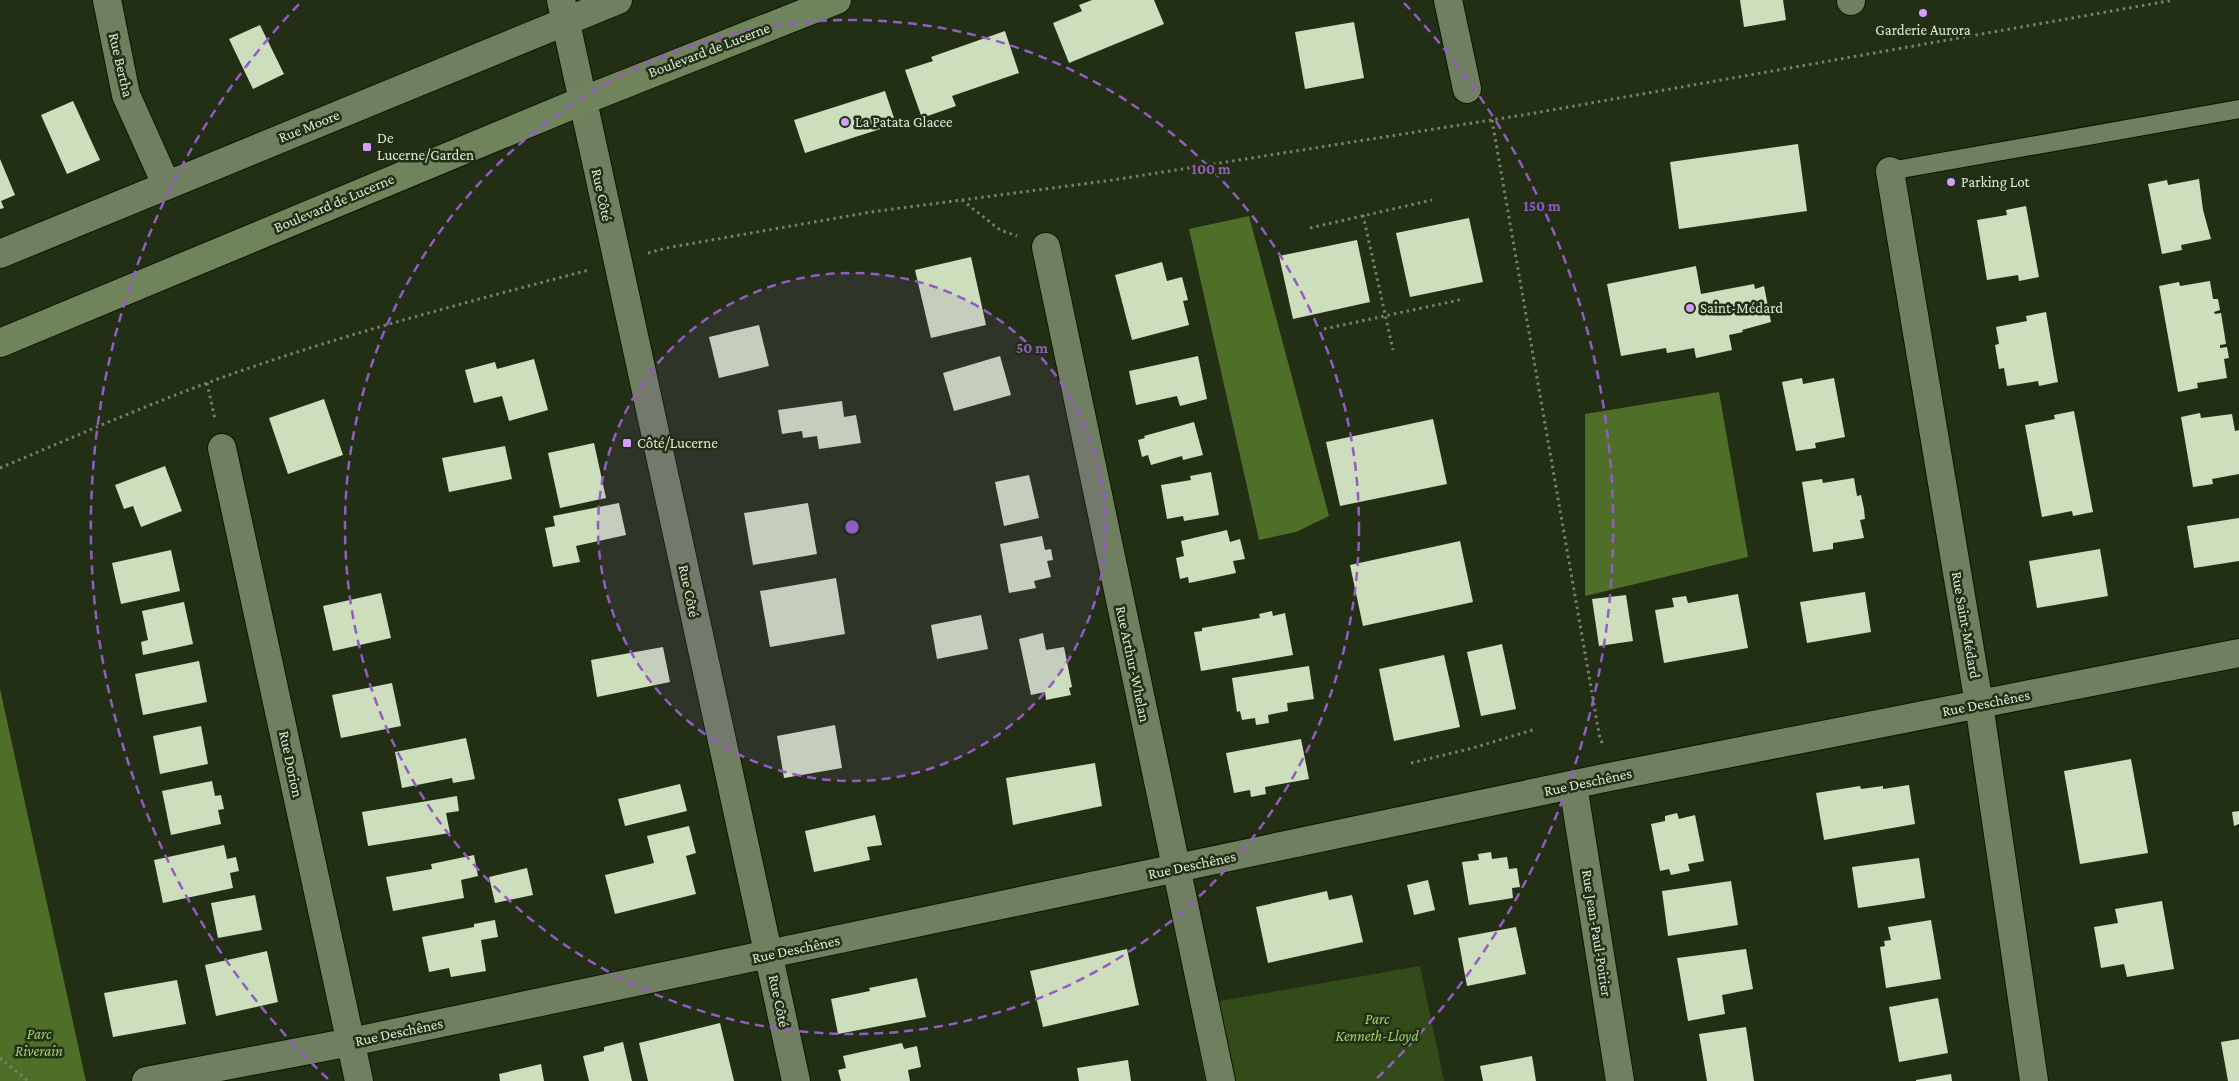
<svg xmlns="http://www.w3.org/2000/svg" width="2239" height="1081" viewBox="0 0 2239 1081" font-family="'Crimson Pro',serif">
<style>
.green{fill:#334a19}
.forest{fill:#4f6f29}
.building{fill:#ccdebc}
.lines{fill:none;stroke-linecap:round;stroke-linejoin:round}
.lane-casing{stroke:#0b1700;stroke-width:20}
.street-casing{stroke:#0b1700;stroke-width:30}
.secondary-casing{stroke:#0b1700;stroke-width:30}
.path{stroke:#76816b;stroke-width:3;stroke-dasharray:2.5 4;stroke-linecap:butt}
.lane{stroke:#6f7f60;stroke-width:18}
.street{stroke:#6f7f60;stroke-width:28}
.secondary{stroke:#70845c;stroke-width:28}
.ring{fill:none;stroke:#945bc5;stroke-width:2.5;stroke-dasharray:9 6}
.poi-dot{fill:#d49cfb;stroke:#222f14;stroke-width:2}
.labels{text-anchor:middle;stroke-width:5;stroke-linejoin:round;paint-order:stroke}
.poi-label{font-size:15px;fill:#dfe8d7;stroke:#222f14;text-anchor:start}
.street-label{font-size:15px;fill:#dfe8d7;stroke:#222f14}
.park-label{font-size:15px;font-style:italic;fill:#a0d06f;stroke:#222f14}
.centre{fill:#945bc5;stroke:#222f14;stroke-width:2.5}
.ring-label{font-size:15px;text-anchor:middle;font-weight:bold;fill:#945bc5;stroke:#222f14;stroke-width:5;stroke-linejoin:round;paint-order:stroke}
</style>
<rect width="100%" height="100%" fill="#222f14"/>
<!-- green -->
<path class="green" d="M1420 966 1444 1081H1205L1192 1013 1220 1001Z"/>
<!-- forest -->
<path class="forest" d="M1249 216 1329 516 1296 532 1259 540 1189 229Z
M1719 392 1748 557 1585 596V414Z
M0 689 85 1077 86 1081H0Z"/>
<!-- building -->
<path class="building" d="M1092 0H1154L1164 24 1069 63 1053 23 1082 11 1079 5Z
M1740 0H1783L1786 20 1744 27Z
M1354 22 1364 78 1305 89 1295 32Z
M260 25 284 74 253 89 229 39Z
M1005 31 1019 73 952 96 956 106 922 118 905 70 933 61 931 57Z
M885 91 896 124 805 153 794 120Z
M73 101 100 160 67 174 41 115Z
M1798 144 1807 211 1679 229 1670 162Z
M0 159 15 195 1 201 4 208 0 209Z
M2199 179 2203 210 2211 239 2181 245 2182 250 2162 254 2148 184 2167 180 2168 185Z
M2026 206 2039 277 2019 281 2018 275 1987 280 1977 220 2007 215 2006 210Z
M1469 218 1483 282 1410 297 1396 233Z
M1357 240 1370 302 1293 319 1279 256Z
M971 257 986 325 931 338 915 270Z
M1162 262 1167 281 1182 277 1188 300 1183 301 1189 325 1132 340 1115 275Z
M1696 266 1701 294 1754 284 1755 289 1764 286 1771 322 1742 330 1743 332 1729 335 1732 350 1696 358 1694 348 1667 353 1666 348 1621 356 1607 284Z
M2210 281 2213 299H2218L2220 310 2214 312 2215 314 2221 313 2226 344 2220 345V348L2227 347 2229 358 2224 359 2227 378 2197 383 2198 388 2178 392 2159 286 2179 282 2180 286Z
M2046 312 2058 382 2039 386 2038 381 2007 386 2004 368 1999 369 1995 345 1999 344 1996 327 2027 321 2026 316Z
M759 325 769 366 719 378 709 337Z
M1000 356 1011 395 954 411 943 373Z
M1198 356 1207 399 1180 406 1177 396 1136 405 1129 371Z
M534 359 548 410 509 421 502 396 474 403 465 370 495 362 497 369Z
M1802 378 1803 384 1834 378 1845 437 1815 443 1816 448 1796 451 1782 382Z
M324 399 343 455 288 474 269 418Z
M842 401 844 417 856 415 861 443 819 449 817 436 803 438 802 431 782 434 778 410Z
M2074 411 2093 512 2073 516 2072 511 2042 517 2025 425 2055 419 2054 415Z
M2200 413 2201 418 2232 414 2235 431 2239 430V474L2212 479 2213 484 2193 487 2181 417Z
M1433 419 1447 484 1340 506 1326 442Z
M1194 422 1203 455 1183 460 1182 456 1151 465 1148 455 1142 457 1138 440 1145 438 1144 436Z
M594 443 606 498 560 508 548 453Z
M505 446 512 479 449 492 442 458Z
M165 466 182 511 141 527 133 506 124 509 115 485Z
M1211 472 1219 515 1184 521 1183 516 1167 519 1161 485 1191 480 1190 476Z
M1029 475 1039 518 1004 526 995 482Z
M1854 478 1857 496 1861 495 1864 509 1865 519 1860 520 1864 538 1833 543V549L1813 552 1802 482 1822 479 1823 483Z
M619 503 626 535 576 546 580 562 553 567 545 528 555 526 553 516Z
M808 503 817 554 753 565 744 513Z
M2239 518V561L2194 568 2187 526Z
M1227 530 1230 542 1240 539 1245 559 1233 561 1236 573 1189 583 1188 577 1180 579 1176 558 1184 556 1181 541Z
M1042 536 1045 550 1051 549 1053 560 1047 561 1051 577 1034 581 1036 588 1009 593 1000 544Z
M1460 541 1473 602 1363 626 1350 565Z
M2100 549 2108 596 2037 608 2029 561Z
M171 550 180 591 121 604 112 563Z
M836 578 845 634 770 647 760 591Z
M1865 592 1871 632 1807 643 1800 602Z
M381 593 391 638 333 651 323 606Z
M1738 594 1748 648 1664 663 1655 610 1674 607 1672 598 1686 596 1688 603Z
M1626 595 1633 641 1599 646 1592 599Z
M184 602 193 644 143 655 141 642 148 640 142 611Z
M1272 611 1273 616 1285 613 1293 655 1201 671 1194 632 1202 631V628L1260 618 1259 614Z
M981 615 988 649 937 659 931 625Z
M1043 633 1046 650 1064 647 1072 687 1069 688 1071 695 1046 700 1045 692 1031 695 1019 639Z
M1502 644 1516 709 1481 716 1467 652Z
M663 647 670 682 597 697 591 660Z
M1444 655 1460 727 1394 741 1379 669Z
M199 661 207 702 143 715 135 674Z
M1309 666 1314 699 1287 703 1288 711 1268 715 1269 723 1256 725 1255 718 1242 720 1240 711 1237 712 1232 678Z
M392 683 401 726 341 738 332 695Z
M835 725 842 768 784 778 777 736Z
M201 726 208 764 160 774 153 736Z
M466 738 475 779 453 783 452 778 402 788 395 752Z
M1301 739 1309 779 1265 787 1266 794 1251 797 1250 790 1234 793 1226 753Z
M2131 759 2148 853 2080 864 2064 771Z
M1095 763 1102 806 1013 825 1006 778Z
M212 781 215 796 221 795 224 809 218 810 221 824 171 835 162 791Z
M680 784 687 811 625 826 618 799Z
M1909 785 1915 824 1824 840 1816 793 1860 786 1861 789 1883 786V789Z
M457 796 459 811 446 813 450 833 368 846 362 812Z
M2239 811V824L2234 826 2232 812Z
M1677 813 1679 819 1695 815 1704 861 1688 864 1690 871 1671 875 1669 869 1660 871 1651 824 1665 821V816Z
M875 815 882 845 867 847 870 860 814 872 805 831Z
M689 826 696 853 686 856 696 894 615 914 605 875 654 863 647 836Z
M224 845 227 859 236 857 239 871 230 873 233 888 163 903 154 860Z
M1491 852 1492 859 1507 857 1509 869 1517 868 1520 887 1512 888 1513 898 1469 905 1462 862 1479 860 1478 854Z
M474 855 478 876 461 880 464 898 393 911 386 877 432 869 431 864Z
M1919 858 1925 898 1858 908 1852 867Z
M527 868 533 895 495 903 489 877Z
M1428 880 1435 910 1414 915 1407 885Z
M1731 881 1738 925 1668 936 1662 891Z
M1327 891 1329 900 1352 895 1363 942 1268 963 1256 907Z
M255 895 262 930 218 938 211 903Z
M2162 901 2174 969 2127 977 2124 964 2101 968 2094 927 2118 923 2115 909Z
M495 920 498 937 481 940 486 971 451 977 449 968 429 972 422 937 474 927V924Z
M1931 920 1941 979 1886 988 1880 947 1885 946 1884 941 1891 940 1888 927Z
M1516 927 1526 974 1467 986 1458 938Z
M1127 949 1139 1005 1043 1027 1030 971Z
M1746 949 1753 989 1722 995 1725 1014 1688 1021 1677 958Z
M267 951 278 1002 216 1016 205 965Z
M917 978 926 1017 838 1034 831 999 870 991 869 988Z
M177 980 186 1024 113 1037 104 993Z
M1938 998 1948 1053 1899 1062 1889 1007Z
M720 1023 734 1081H648L639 1043Z
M1746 1027 1754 1081H1707L1699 1034Z
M2239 1039V1081H2228L2221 1042Z
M623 1042 632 1081H589L583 1056 604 1051V1047Z
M902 1043 904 1049 917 1046 921 1067 908 1070 910 1081H841L838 1070 846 1068 843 1056Z
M1532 1056 1536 1081H1483L1480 1066Z
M1128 1060 1131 1081H1079L1077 1068Z
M541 1064 544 1081H500L499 1074Z
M1951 1074 1952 1081H1916V1080Z"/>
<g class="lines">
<!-- lane casing -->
<g class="lane-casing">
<path id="lane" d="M1890 171 2239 109"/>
</g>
<!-- street casing -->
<g class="street-casing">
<path id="street" d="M107 0 126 95 166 184
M561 0 796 1081
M1448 0 1467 89
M1851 0V1
M1890 171 1979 704 2034 1081
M1046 247 1221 1081
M0 254 618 0
M222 448 359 1081
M1573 785 1620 1081
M146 1081 351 1042 1604 778 2239 653"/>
</g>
<!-- secondary casing -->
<g class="secondary-casing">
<path id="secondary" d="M0 343 582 101 837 0"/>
</g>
<!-- path -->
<path class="path" d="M1492 120 1600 739 1604 746
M962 200 1000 230 1017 236
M1363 215 1393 350
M1310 228 1432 200
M648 253 666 248 871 212 1113 180 1529 114 2174 0
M1324 329 1464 299
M207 383 215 419
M0 468C69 439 137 409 207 383 332 337 460 304 589 270
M1411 763 1473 748 1536 729
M0 1058 28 1081"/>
<!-- lane -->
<use href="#lane" class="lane"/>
<!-- street -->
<use href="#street" class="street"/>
<!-- secondary -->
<use href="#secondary" class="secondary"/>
</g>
<!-- distance rings -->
<circle cx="852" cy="527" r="254" fill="#945bc5" fill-opacity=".12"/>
<g class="ring">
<circle cx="852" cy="527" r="254"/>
<circle cx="852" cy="527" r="507"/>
<path d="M328 1079A761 761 0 0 1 300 3M1404 3A761 761 0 0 1 1376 1079"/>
</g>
<!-- markers -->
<g class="poi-dot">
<circle cx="1923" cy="13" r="5"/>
<circle cx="845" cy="122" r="5"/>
<rect x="362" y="142" width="10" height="10" rx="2.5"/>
<circle cx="1951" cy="182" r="5"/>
<circle cx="1690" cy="308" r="5"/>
<rect x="622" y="438" width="10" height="10" rx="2.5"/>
</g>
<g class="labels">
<!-- poi labels -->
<g class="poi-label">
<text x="1923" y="35" text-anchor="middle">Garderie Aurora</text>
<text x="855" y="127">La Patata Glacee</text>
<text x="377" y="143">De<tspan x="377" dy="17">Lucerne/Garden</tspan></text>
<text x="1961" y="187">Parking Lot</text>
<text x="1700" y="313">Saint-Médard</text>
<text x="637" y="448">Côté/Lucerne</text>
</g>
<!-- street labels -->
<g class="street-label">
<text transform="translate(709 50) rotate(-21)" y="5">Boulevard de Lucerne</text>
<text transform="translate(121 65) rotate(77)" y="5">Rue Bertha</text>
<text transform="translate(309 126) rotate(-22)" y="5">Rue Moore</text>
<text transform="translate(602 195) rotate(78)" y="5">Rue Côté</text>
<text transform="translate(334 203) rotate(-23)" y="5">Boulevard de Lucerne</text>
<text transform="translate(689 591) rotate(78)" y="5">Rue Côté</text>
<text transform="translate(1966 625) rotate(80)" y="5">Rue Saint-Médard</text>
<text transform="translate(1133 664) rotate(78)" y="5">Rue Arthur-Whelan</text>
<text transform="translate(1986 703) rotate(-11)" y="5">Rue Deschênes</text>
<text transform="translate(291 764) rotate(78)" y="5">Rue Dorion</text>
<text transform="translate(1588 782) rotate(-12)" y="5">Rue Deschênes</text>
<text transform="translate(1192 865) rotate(-12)" y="5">Rue Deschênes</text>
<text transform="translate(1597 933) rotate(81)" y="5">Rue Jean-Paul-Poirier</text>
<text transform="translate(796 949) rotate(-12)" y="5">Rue Deschênes</text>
<text transform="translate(779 1001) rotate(78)" y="5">Rue Côté</text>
<text transform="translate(399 1032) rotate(-12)" y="5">Rue Deschênes</text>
</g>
<!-- park labels -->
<g class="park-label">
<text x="1377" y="1024">Parc<tspan x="1377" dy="17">Kenneth-Lloyd</tspan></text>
<text x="39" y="1039">Parc<tspan x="39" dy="17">Riverain</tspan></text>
</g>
</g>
<circle cx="852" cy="527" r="8" class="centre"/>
<g class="ring-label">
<text x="1211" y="174">100 m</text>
<text x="1542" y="211">150 m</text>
<text x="1032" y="353">50 m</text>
</g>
</svg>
